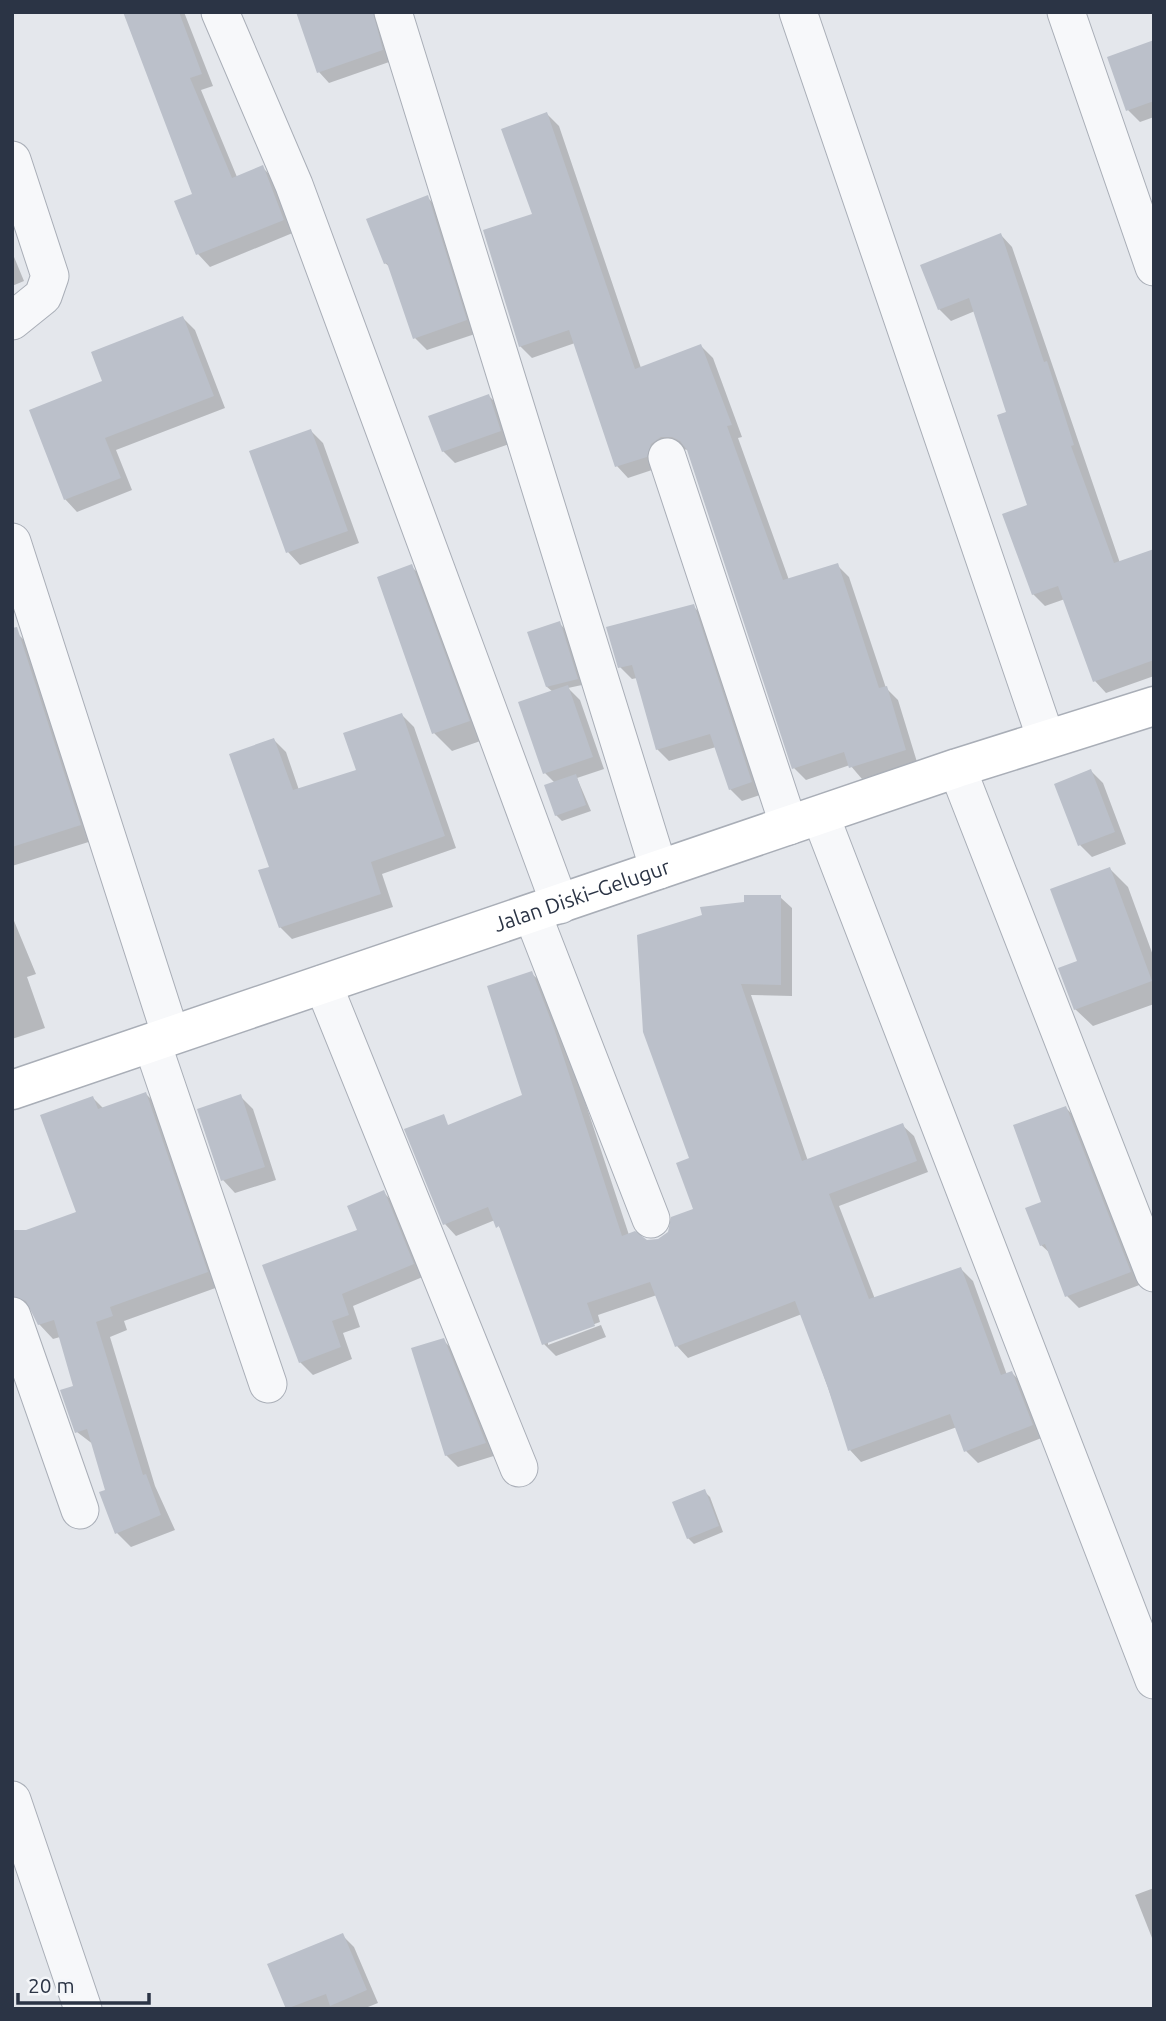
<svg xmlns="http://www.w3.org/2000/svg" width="1166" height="2021" viewBox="0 0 1166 2021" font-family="Ubuntu,sans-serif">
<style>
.shadow{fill:#0003}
.building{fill:#bbc0ca}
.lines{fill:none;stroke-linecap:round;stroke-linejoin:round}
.street-casing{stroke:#a9aeb7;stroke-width:39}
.secondary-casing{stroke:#a9aeb7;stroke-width:41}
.street{stroke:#f7f8fa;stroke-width:37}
.secondary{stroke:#fff;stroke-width:38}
.labels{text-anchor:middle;stroke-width:7;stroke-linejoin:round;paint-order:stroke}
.street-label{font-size:21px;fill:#2b3445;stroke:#f4f6f9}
</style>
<rect width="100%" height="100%" fill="#e4e7ec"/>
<!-- shadow -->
<path class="shadow" d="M128 12H184L213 86 201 90 237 177 262 167 275 180 295 232 210 267 198 254 177 202 195 195Z
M298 12H383L392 61 329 83 319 72Z
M1154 41V117L1140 122 1128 110Z
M547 114 559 126 641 368 701 346 713 358 742 437 738 438 789 580 837 565 849 577 886 688 898 700 917 762 862 779 850 765 806 780 794 768 689 450 674 448 658 468 628 478 617 466 575 343 532 358 520 346Z
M427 197 439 209 478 333 427 350 415 338 391 268 385 263Z
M1001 235 1012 247 1120 563 1154 551V676L1106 693 1095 681 1065 599 1045 606 1033 594 1029 506 1008 413 975 311 951 321 939 309Z
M12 252 24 281 12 286Z
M183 318 195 330 225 408 116 450 132 490 77 512 65 499 105 382Z
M489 396 501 408 512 443 455 463 443 451Z
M311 431 323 443 359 543 300 565 288 552 252 452Z
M411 566 429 584 486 739 452 751 434 733Z
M693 606 705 618 763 794 742 801 730 789 716 747 669 761 657 749 637 678 632 679 620 667Z
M559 623 565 629 582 685 568 688 580 700 604 769 577 778 591 811 562 821 556 815 555 783 545 773 553 692 547 687Z
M19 635 34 650 95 840 12 866V637Z
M402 715 414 727 456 848 382 874 393 907 292 939 280 927 271 868 274 740 286 752 299 790 358 771Z
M1091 771 1103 783 1126 844 1092 857 1080 845Z
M1110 869 1128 887 1154 958V1004L1093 1026 1075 1009 1079 962Z
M780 897 792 908V996L751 995 808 1161 902 1125 914 1136 928 1172 839 1206 875 1299 961 1269 973 1281 1007 1375 1012 1373 1023 1384 1044 1437 978 1463 966 1451 957 1427 861 1462 850 1450 802 1314 688 1358 677 1346 657 1295 598 1315 600 1322 548 1341V1345L601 1325 606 1337 556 1356 544 1344 503 1233 495 1220 456 1236 445 1224 524 1096 531 973 543 984 565 1041 629 1235 647 1241 659 1240 695 1210 691 1159 645 1031Z
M12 916 36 974 27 977 45 1028 12 1039Z
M146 1094 160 1108 221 1286 124 1321 127 1330 110 1337 155 1486 175 1530 131 1547 117 1533 94 1445 77 1432 75 1387 60 1337 53 1339 39 1324 32 1309 21 1310 12 1316V1236L78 1213 93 1098 104 1109Z
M240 1096 253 1109 276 1180 235 1193 223 1180 199 1110Z
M1066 1108 1078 1120 1142 1284 1079 1308 1067 1296 1051 1254 1041 1245 1043 1203Z
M383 1192 396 1205 425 1276 353 1306 360 1327 343 1333 352 1359 313 1375 300 1362 360 1231Z
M443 1340 455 1352 497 1455 458 1467 446 1455Z
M704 1491 710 1497 723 1532 694 1544 688 1538Z
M1154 1888V1943L1135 1895Z
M342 1935 354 1947 378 2003 363 2009H288L270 1965Z"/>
<!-- building -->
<path class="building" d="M123 12H179L202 74 190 78 232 178 263 165 284 220 196 255 174 201 192 194Z
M296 12H373L383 50 317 73Z
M1154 40V101L1126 111 1107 57Z
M547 112 635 369 701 344 732 425 727 426 783 580 838 563 879 688 887 686 906 750 849 768 844 752 792 769 687 450 680 441 672 437H661L651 444 647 457 615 467 569 330 519 347 483 230 532 214 501 129Z
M428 195 467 320 413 339 387 263 384 264 366 219Z
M1001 233 1044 362 1047 361 1074 445 1071 446 1114 563 1154 549V660L1093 682 1058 586 1032 595 1002 514 1027 505 997 415 1006 412 969 298 938 310 920 265Z
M183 316 214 396 105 438 121 478 64 500 29 410 102 381 91 352Z
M489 394 501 431 442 452 428 416Z
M311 429 348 531 286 553 249 451Z
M412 564 470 721 432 734 377 577Z
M694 604 752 782 729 790 710 734 656 750 632 665 618 668 606 627Z
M560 621 578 679 546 687 527 632Z
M17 627 81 825 12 847V628Z
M568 685 593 757 543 774 518 702Z
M402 713 445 836 371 862 381 894 279 928 258 870 269 867 229 754 274 738 293 790 356 770 343 733Z
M1091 769 1115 832 1078 846 1054 784Z
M576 774 586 805 555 816 544 785Z
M1110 867 1152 981 1074 1010 1058 968 1077 961 1050 889Z
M744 895H781V985L741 984 802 1161 903 1123 917 1161 829 1194 869 1299 961 1267 1001 1375 1012 1371 1033 1425 964 1452 950 1414 848 1451 828 1388 795 1301 675 1347 650 1282 587 1303 595 1326 542 1345 499 1226 496 1228 488 1207 443 1225 404 1129 444 1114 448 1125 522 1095 487 986 532 971 554 1028 622 1236 635 1231 647 1240 658 1239 668 1232 671 1217 693 1209 676 1163 689 1158 643 1032 637 935 702 915 700 907 744 902Z
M146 1092 208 1272 110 1307 113 1316 96 1322 143 1475 146 1474 161 1515 115 1534 99 1492 105 1490 87 1429 75 1433 60 1390 73 1386 54 1320 38 1325 26 1301 12 1296V1230H26L76 1212 40 1115 93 1096 98 1109Z
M241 1094 265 1167 221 1181 197 1109Z
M1066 1106 1131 1272 1065 1297 1045 1244 1040 1246 1025 1208 1041 1202 1013 1125Z
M384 1190 414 1264 342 1294 349 1315 332 1321 341 1347 299 1363 262 1265 357 1230 347 1206Z
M444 1338 486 1443 445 1456 411 1348Z
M705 1489 719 1526 687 1539 672 1502Z
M343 1933 367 1990 330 2006 326 1994 286 2009 267 1964Z"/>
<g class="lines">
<!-- street casing -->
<g class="street-casing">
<path id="street" d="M220 12 294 185 560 905
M393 12 659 870
M798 12 1046 739
M1066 12 1154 267
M12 160 50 276 43 296 12 321
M667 457 789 826
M12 542 171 1036
M957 768 1154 1273
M821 817 1154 1680
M532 913 651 1219
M323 984 519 1468
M152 1043 268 1384
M12 1316 80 1510
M12 1800 83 2009"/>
</g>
<!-- secondary casing -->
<g class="secondary-casing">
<g id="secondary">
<path id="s1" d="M12 1090 957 768 1154 706"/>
</g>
</g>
<!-- street -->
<use href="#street" class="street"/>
<!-- secondary -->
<use href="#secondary" class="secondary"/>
</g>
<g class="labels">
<!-- street labels -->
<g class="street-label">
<text dy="7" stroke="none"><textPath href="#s1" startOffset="602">Jalan Diski–Gelugur</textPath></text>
</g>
</g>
<!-- border -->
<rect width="1166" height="2021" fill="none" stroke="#2b3445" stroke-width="28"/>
<!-- scale -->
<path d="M18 1993v10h131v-10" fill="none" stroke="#2b3445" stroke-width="3.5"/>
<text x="28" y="1993" font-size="21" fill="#2b3445" stroke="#f4f6f9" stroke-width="5" paint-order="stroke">20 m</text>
</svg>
